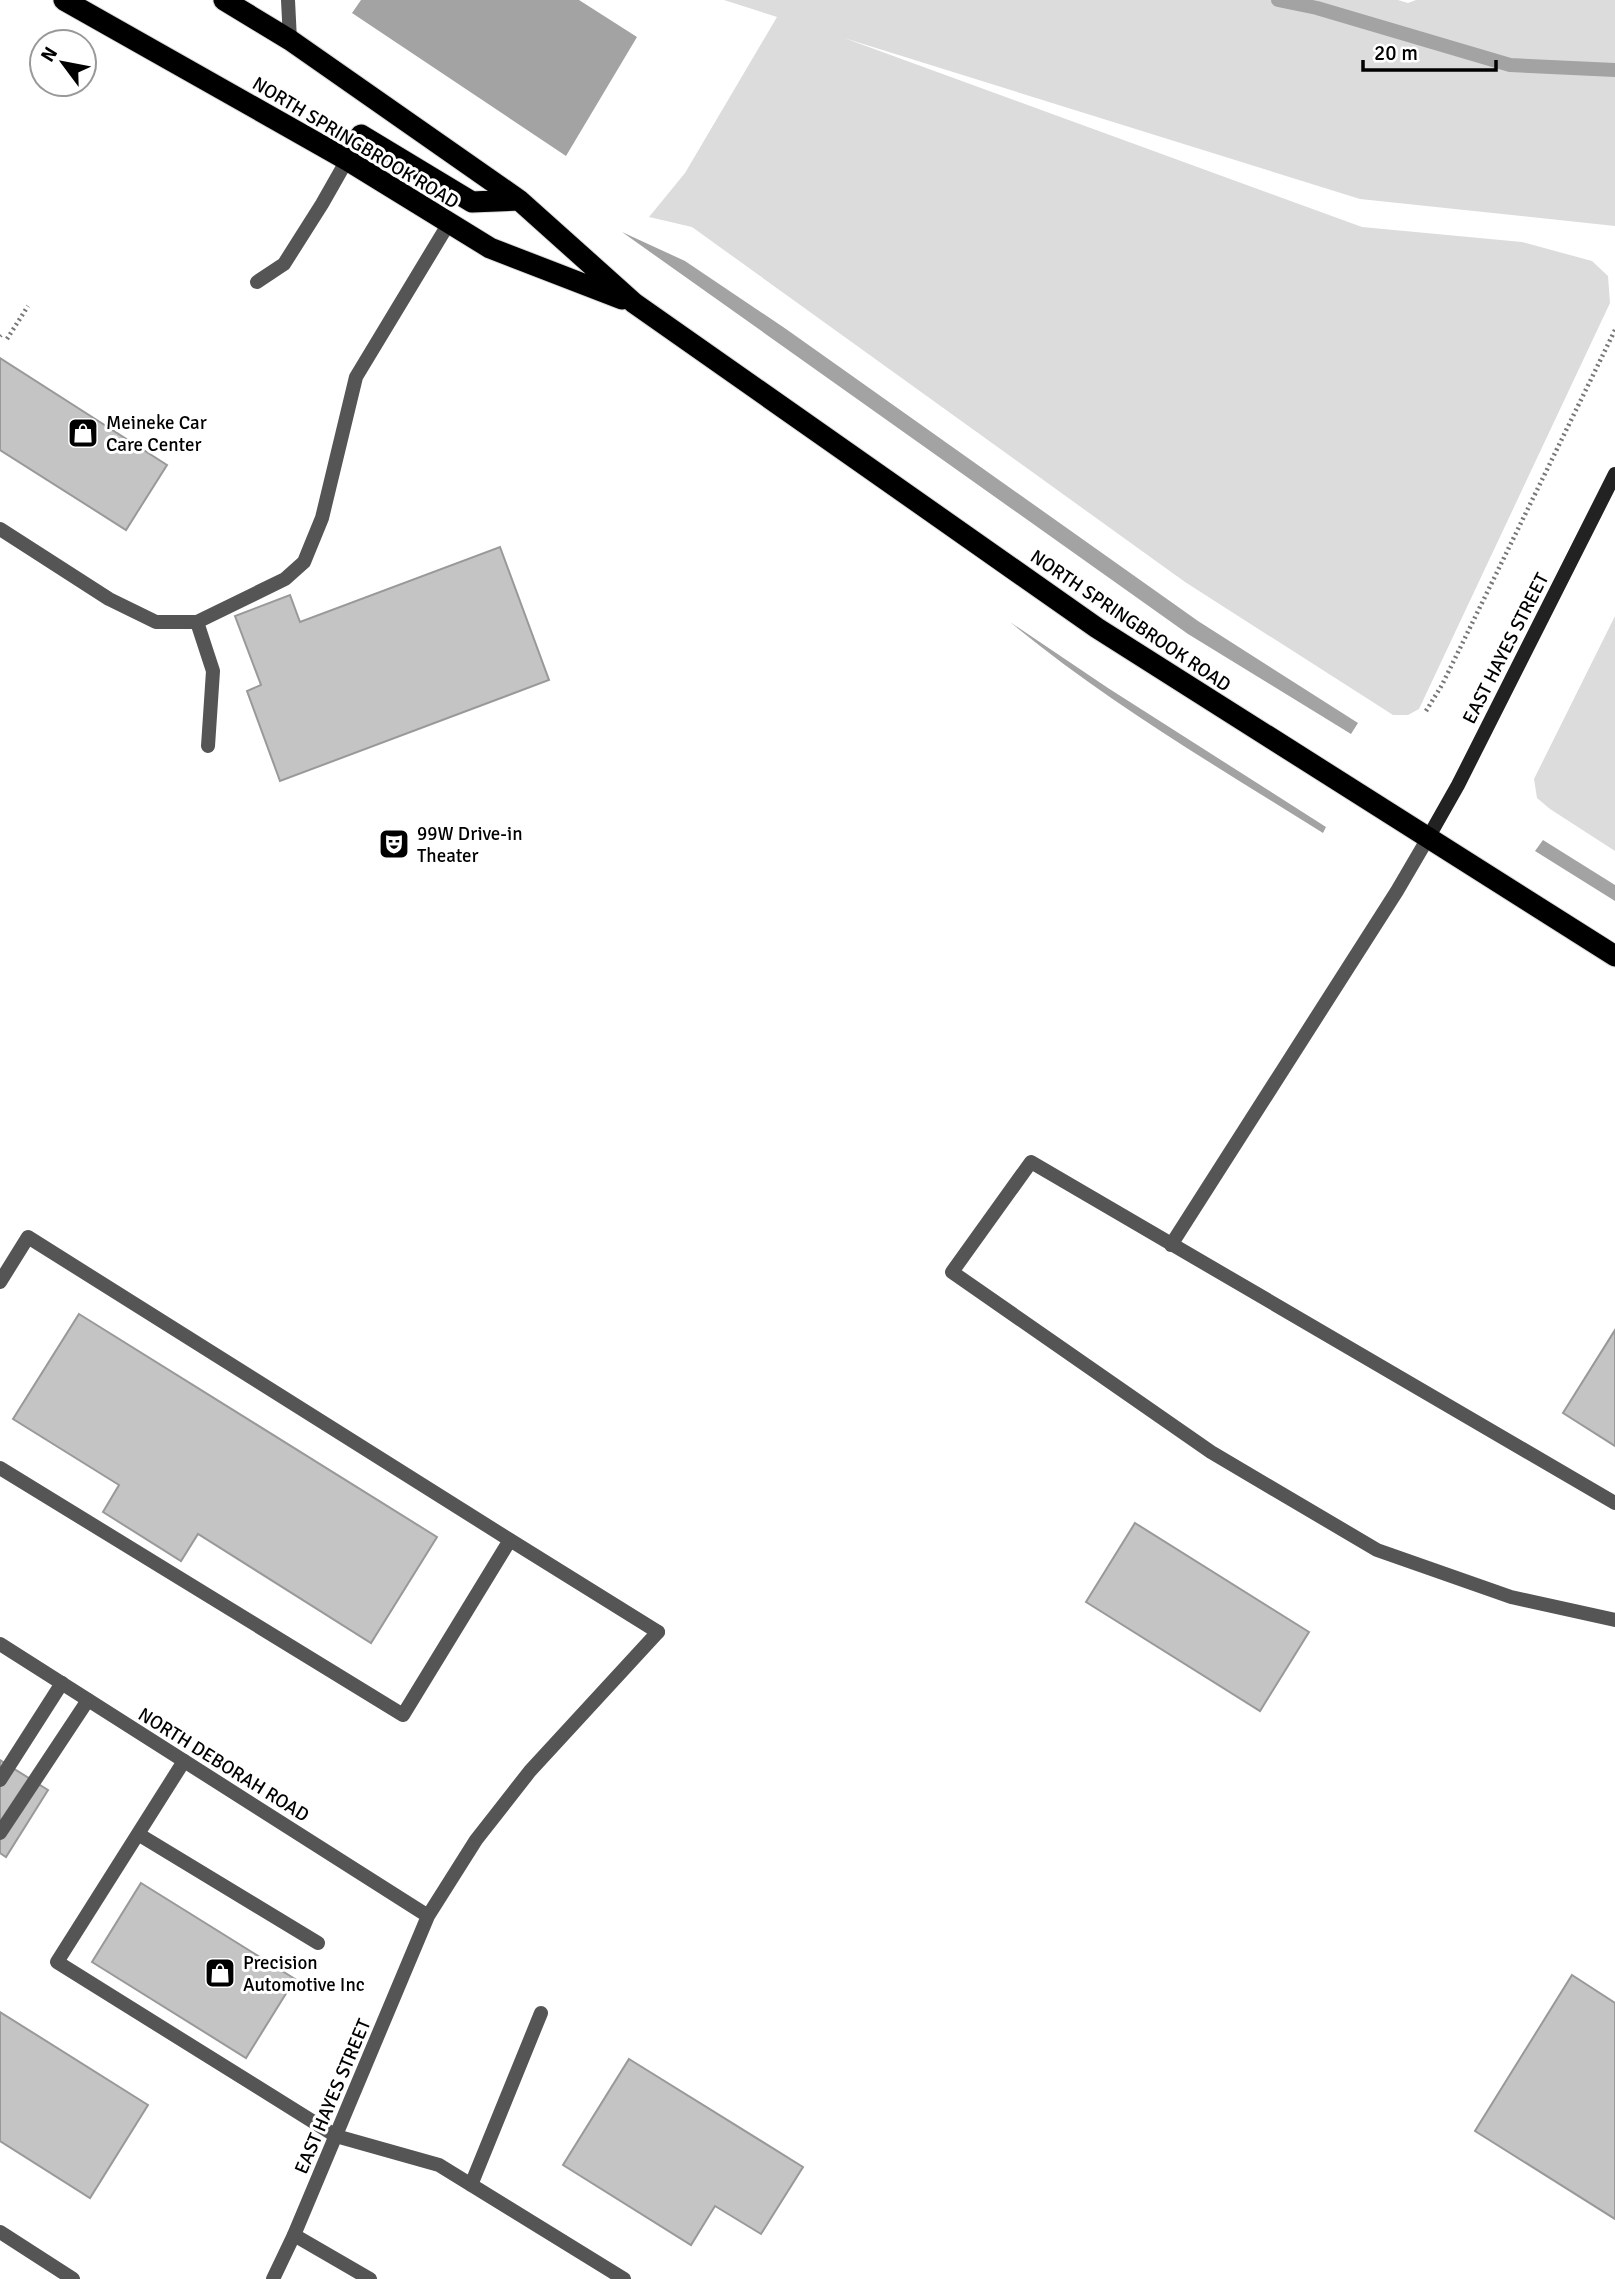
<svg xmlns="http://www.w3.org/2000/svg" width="1615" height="2279" viewBox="0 0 1615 2279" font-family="Signika,sans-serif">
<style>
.green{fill:#dcdcdc}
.water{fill:#a3a3a3}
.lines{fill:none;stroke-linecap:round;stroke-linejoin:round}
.stream{stroke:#a3a3a3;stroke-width:14}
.building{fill:#c4c4c4;stroke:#999;stroke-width:2}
.highway-casing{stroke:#dbdbdb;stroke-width:23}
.path{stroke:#777;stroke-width:4.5;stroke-dasharray:2 3.5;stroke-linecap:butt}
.lane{stroke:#555;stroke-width:14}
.street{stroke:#555;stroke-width:14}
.secondary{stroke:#222;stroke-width:14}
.highway{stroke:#000;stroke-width:21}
.labels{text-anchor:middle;stroke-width:6;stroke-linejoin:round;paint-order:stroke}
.street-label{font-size:19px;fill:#000;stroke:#fff}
.poi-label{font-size:19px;fill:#000;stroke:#fff;text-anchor:start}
</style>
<rect width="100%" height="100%" fill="#fff"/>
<!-- green -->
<path class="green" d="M724 0H1398L1408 3 1416 0H1615V226L1360 199 844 38 1362 227 1522 242 1592 261 1608 276 1610 303 1419 709 1408 715H1393L1185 582 692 227 649 217 685 173 777 17Z
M1615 616V851L1550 809 1537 798 1534 779Z"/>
<!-- water -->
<path class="water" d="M361 0H579L637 37 566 156 352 13Z
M622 232 685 261 786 329 1198 621 1358 723 1351 734 1188 634Z
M1010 622 1108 688 1326 827 1323 833C1216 766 1107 702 1010 622Z
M1543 840 1615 885V901L1535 851Z"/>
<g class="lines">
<!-- stream -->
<path class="stream" d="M1278 0 1317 8 1510 65 1615 70"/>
</g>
<!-- building -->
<path class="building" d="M0 358 167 465 126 530 0 450Z
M500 547 549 680 280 781 247 691 261 685 235 616 290 595 300 622Z
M79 1314 437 1537 371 1643 198 1534 181 1561 103 1512 119 1485 13 1419Z
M1615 1330V1446L1563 1413Z
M1135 1523 1309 1632 1260 1711 1086 1602Z
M0 1760 48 1790 6 1857 0 1853Z
M141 1883 295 1979 246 2058 92 1962Z
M1572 1975 1615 2003V2219L1475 2131Z
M0 2012 148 2105 90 2198 0 2141Z
M629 2059 803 2167 761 2234 715 2206 691 2245 563 2165Z"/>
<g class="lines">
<!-- highway casing -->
<g class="highway-casing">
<path id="highway" d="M64 0 347 160 490 248 622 299
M224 0 290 40 519 200 634 303 1097 628 1615 956
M347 160 361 135 472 202 519 200"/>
</g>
<!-- path -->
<path class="path" d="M0 336 1 335
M7 339 28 306
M1426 711 1442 685 1615 330"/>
<!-- lane -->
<path class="lane" d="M288 0 290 40
M257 282 284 264 322 204 347 160
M0 529 109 599 156 622H197
M208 746 213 671 197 622 285 579 304 562 322 518 356 377 449 223
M1171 1245 1397 891 1428 838
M0 1282 28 1237 510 1540
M0 1468 403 1715 510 1540 658 1632
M1615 1503 1031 1162 952 1272 1211 1452 1377 1550 1511 1597 1615 1620
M184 1761 57 1962 336 2136 439 2165 624 2279
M0 1780 62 1683
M0 1833 88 1700
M138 1834 318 1943
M471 2185 541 2013
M0 2232 73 2279
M294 2235 370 2279"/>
<!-- street -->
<path class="street" d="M0 1644 428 1916
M273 2279 294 2235 428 1916 476 1840 530 1771 658 1632"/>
<!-- secondary -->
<path class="secondary" d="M1428 838 1458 785 1615 474"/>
<!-- highway -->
<use href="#highway" class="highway"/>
</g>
<!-- icons -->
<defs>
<g id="shop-square" transform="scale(1.575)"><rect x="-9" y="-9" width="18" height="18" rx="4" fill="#000" stroke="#fff"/><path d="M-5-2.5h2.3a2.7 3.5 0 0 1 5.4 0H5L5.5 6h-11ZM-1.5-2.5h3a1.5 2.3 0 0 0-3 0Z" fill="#fff"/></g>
<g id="theatre-square" transform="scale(1.575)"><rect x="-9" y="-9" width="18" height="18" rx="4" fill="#000" stroke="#fff"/><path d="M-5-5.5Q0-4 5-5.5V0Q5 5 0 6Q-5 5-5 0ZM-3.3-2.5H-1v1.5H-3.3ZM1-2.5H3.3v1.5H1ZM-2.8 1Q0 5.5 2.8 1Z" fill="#fff"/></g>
</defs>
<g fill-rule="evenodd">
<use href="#shop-square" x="83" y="433"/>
<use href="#theatre-square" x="394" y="844"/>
<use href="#shop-square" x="220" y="1973"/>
</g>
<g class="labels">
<!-- street labels -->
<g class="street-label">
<text transform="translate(356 142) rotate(31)" y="7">NORTH SPRINGBROOK ROAD</text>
<text transform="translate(1131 620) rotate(34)" y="7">NORTH SPRINGBROOK ROAD</text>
<text transform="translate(1505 648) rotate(-63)" y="7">EAST HAYES STREET</text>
<text transform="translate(224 1764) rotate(32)" y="7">NORTH DEBORAH ROAD</text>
<text transform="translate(332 2096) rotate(-67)" y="7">EAST HAYES STREET</text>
</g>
<!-- poi labels -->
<g class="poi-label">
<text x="106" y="429">Meineke Car<tspan x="106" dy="22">Care Center</tspan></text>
<text x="417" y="840">99W Drive-in<tspan x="417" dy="22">Theater</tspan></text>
<text x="243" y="1969">Precision<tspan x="243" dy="22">Automotive Inc</tspan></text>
</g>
</g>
<!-- north arrow -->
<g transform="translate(63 63) rotate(302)"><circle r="33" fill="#ffffff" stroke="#999999" stroke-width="2"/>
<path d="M0-5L12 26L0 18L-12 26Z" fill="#000000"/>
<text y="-10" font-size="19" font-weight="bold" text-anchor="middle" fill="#000000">N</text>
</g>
<!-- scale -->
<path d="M1363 60v10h133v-10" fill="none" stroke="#000000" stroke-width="3.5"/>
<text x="1374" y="60" font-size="21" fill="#000000" stroke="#ffffff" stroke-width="5" paint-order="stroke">20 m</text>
</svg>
